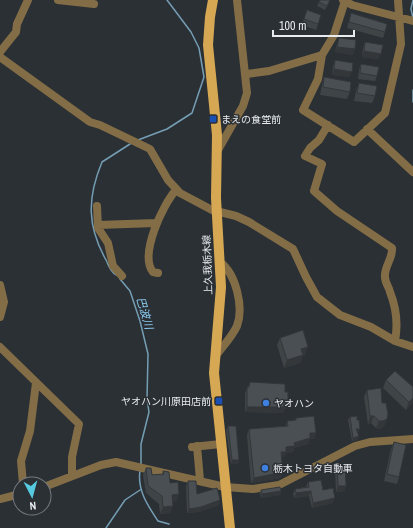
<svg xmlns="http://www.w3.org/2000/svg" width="413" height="528" viewBox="0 0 413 528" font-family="'Archivo Narrow','Noto Sans JP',sans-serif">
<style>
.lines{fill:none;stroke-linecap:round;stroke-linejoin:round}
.stream{stroke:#759eb4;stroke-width:1.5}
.minor{stroke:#836d46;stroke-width:8}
.major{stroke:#d6a853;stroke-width:10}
.wall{fill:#3f4447}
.shaded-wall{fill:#33373a}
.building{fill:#494f53;stroke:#33373a}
.transit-dot{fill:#1a4fb4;stroke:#2b3035;stroke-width:1.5}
.shop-dot{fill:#3f7fe0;stroke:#2b3035;stroke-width:1.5}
.labels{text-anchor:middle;stroke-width:3;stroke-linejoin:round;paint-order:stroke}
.poi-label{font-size:10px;fill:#e8ecef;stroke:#2b3035;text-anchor:start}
.street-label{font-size:10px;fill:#e8ecef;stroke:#2b3035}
.water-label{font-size:11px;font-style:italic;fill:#8ed0f5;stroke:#2b3035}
</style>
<rect width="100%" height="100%" fill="#2b3035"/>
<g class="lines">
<!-- stream -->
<path class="stream" d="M413 0 411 9 413 18
M413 90V102
M138 140 167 129 192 113 204 77 199 48 191 32 167 0
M116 275C110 271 109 266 106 260 87 226 87 198 102 162L130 144
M120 279 130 291 140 321 148 354 147 399 149 412 141 444V465
M140 471C137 490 148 506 158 521L169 524
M106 528 125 500 140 490"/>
<!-- minor -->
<path class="minor" d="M58 0 94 4
M343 0 352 5 413 21
M345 1 334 35 322 55 318 79 303 110 354 142 385 113 401 44 398 0
M0 52 16 32 17 24 28 0
M0 57 90 122 100 125 150 149 168 180 180 193 212 210 236 216 249 222 293 249 306 277 317 297 340 315 371 327 395 341
M247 74 269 71 322 55
M328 125 319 140 310 148 305 156 322 164 314 191 337 211 392 248C393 259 384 266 385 277 385 283 389 287 390 292 396 307 398 325 395 341L413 347
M367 129 413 172
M218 150 243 106 247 93 237 0
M97 206 98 228 108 243 113 266 122 276
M98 225 156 223
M158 273 153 272C139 255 163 204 176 190
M0 285 4 302 0 317
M0 347 79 424 72 457V476
M215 357C222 347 232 337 237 326 244 307 236 274 220 262
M197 446 200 480
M192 447 221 444
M23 484 21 461 30 431 36 383
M44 487 101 465 116 462 225 487 253 489 279 485 355 446 370 442 413 439
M0 499 20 494"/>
<!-- major -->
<path class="major" d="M213 0 210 17 208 45 217 135 216 198 221 287 214 373 230 528"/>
</g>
<!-- wall -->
<path class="wall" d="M320 0H330L325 10 317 6Z
M307 10 321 15 316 30 302 25Z
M351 13 385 32 383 38 347 28Z
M339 38 353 55 335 52 337 44Z
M365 42 379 59 362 57 363 48Z
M335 60 350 77 332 75 333 66Z
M361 64 377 76 375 81 358 79 359 70Z
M324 77 350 92 347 99 320 95 322 85Z
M359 83 375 96 372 103 354 101 356 91Z
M280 338 305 355 303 356 300 363 284 368 277 345Z
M386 380 413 387V402L406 410 383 388Z
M250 382 285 392 288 403 286 409H285L283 413 245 412V393Z
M367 390 382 403 387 419 384 426 380 429 376 428 371 423 368 424 364 397Z
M350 417 359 432H358L359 436 357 440 352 441 348 420Z
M296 418 316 433 314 439H310L308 444 294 448 293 452 286 453 284 457H281V478L251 483 247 435 249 429 286 426 287 421 295 420Z
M228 426 239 460 238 464H231L226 430Z
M394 442 399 477 397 484 384 481 391 449Z
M337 466 346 486 344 491 336 492 335 472Z
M146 468 152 475 162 474 163 471 170 483 177 501H173L171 513 160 514 159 504 146 493 143 475Z
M188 481 197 494 219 505 199 512 187 513 186 486Z
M308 482 323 490 333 503 312 508 309 496 294 498 293 494 295 489 306 487Z
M261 490 281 491 280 495 261 498 260 493Z"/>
<!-- shaded-wall -->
<path class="shaded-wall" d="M337 47 355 49 353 55 335 52Z
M364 51 381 54 379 59 362 57Z
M334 69 352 72 350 77 332 75Z
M308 347 305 355 303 356 300 363 284 368 287 360 301 349Z
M413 398V402L406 410 409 402Z
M288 403 286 409H285L283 413 245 412 247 407Z
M370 416H374L371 423 368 424Z
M387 419 384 426 380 429 376 428 379 421Z
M356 429H360L359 432 355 433Z
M310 433H316L314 439H310L308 444 294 448 293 452 286 453 284 457 279 458 281 452 286 447 294 443Z
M359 436 357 440 352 441 353 438Z
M232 460H239L238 464H231Z
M283 472 281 478 251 483 254 478Z
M338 486H346L344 491 336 492Z
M281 491 280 495 261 498 262 494Z
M311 491 309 496 294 498 296 493Z
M179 494 177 501 169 502 172 495Z
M335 498 333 503 312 508 313 503Z
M220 500 219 505 199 512 187 513 189 509Z
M173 506 171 513 160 514 163 507Z"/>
<!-- building -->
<path class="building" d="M320 0H330L327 6 319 2Z
M307 10 321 15 318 24 304 19Z
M351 13 387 24 385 32 349 22Z
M339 38 356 40 355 49 337 47Z
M365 42 383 45 381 54 364 51Z
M335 60 353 63 352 72 334 69Z
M361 64 379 67 377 76 360 73Z
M324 77 351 82 350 92 323 87Z
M359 83 377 86 375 96 357 93Z
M303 330 308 347 301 349 303 355 287 360 280 338Z
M395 371 413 387V398L409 402 386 380Z
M250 382 285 384V392H288V403H286L285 407H247V387H249Z
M381 388 382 403H386L388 414 387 419 383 421H379L374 416H370L367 390Z
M314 416 316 433H310V438L294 443 295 446 286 447V452H281L283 472 254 478 249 429 288 426 287 421 296 420V418Z
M357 416V420H359L360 429H356L359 436 353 438 350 417Z
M228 426H236L239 460H232Z
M394 442 406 445 399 477 387 474Z
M337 466H345L346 486H338Z
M146 468H151L152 475 164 474 163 471 169 472 170 483 178 482 179 494 172 495 173 506 163 507 162 496 148 486Z
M321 480 323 490 333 488 335 498 313 503 311 491 296 493 295 489 309 487 308 482Z
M188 481H196L197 494 217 488 220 500 201 507 189 509Z
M280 487 281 491 262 494 261 490Z"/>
<!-- markers -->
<g class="transit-dot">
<rect x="209" y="115" width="8" height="8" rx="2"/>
<rect x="215" y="397" width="8" height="8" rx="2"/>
</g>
<g class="shop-dot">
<circle cx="266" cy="403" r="4"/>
<circle cx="265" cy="468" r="4"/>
</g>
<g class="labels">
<!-- poi labels -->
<g class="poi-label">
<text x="221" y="123">まえの食堂前</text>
<text x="211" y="405" text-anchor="end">ヤオハン川原田店前</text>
<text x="274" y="407">ヤオハン</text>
<text x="273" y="472">栃木トヨタ自動車</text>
</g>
<!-- street labels -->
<g class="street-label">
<text transform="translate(207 265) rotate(-92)" y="4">上久我栃木線</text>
</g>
<!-- water labels -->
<g class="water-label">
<text transform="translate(145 313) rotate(74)" y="4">巴波川</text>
</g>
</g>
<!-- north arrow -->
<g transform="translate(32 496) rotate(174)"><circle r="19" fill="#2b3035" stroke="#777b7f"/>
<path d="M0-3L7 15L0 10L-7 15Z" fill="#55cae0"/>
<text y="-6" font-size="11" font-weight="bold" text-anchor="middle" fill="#e8ecef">N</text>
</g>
<!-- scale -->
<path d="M273 30v6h81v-6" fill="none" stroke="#e8ecef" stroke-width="2"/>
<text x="279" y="30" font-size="12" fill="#e8ecef" stroke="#2b3035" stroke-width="3" paint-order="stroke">100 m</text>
</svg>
